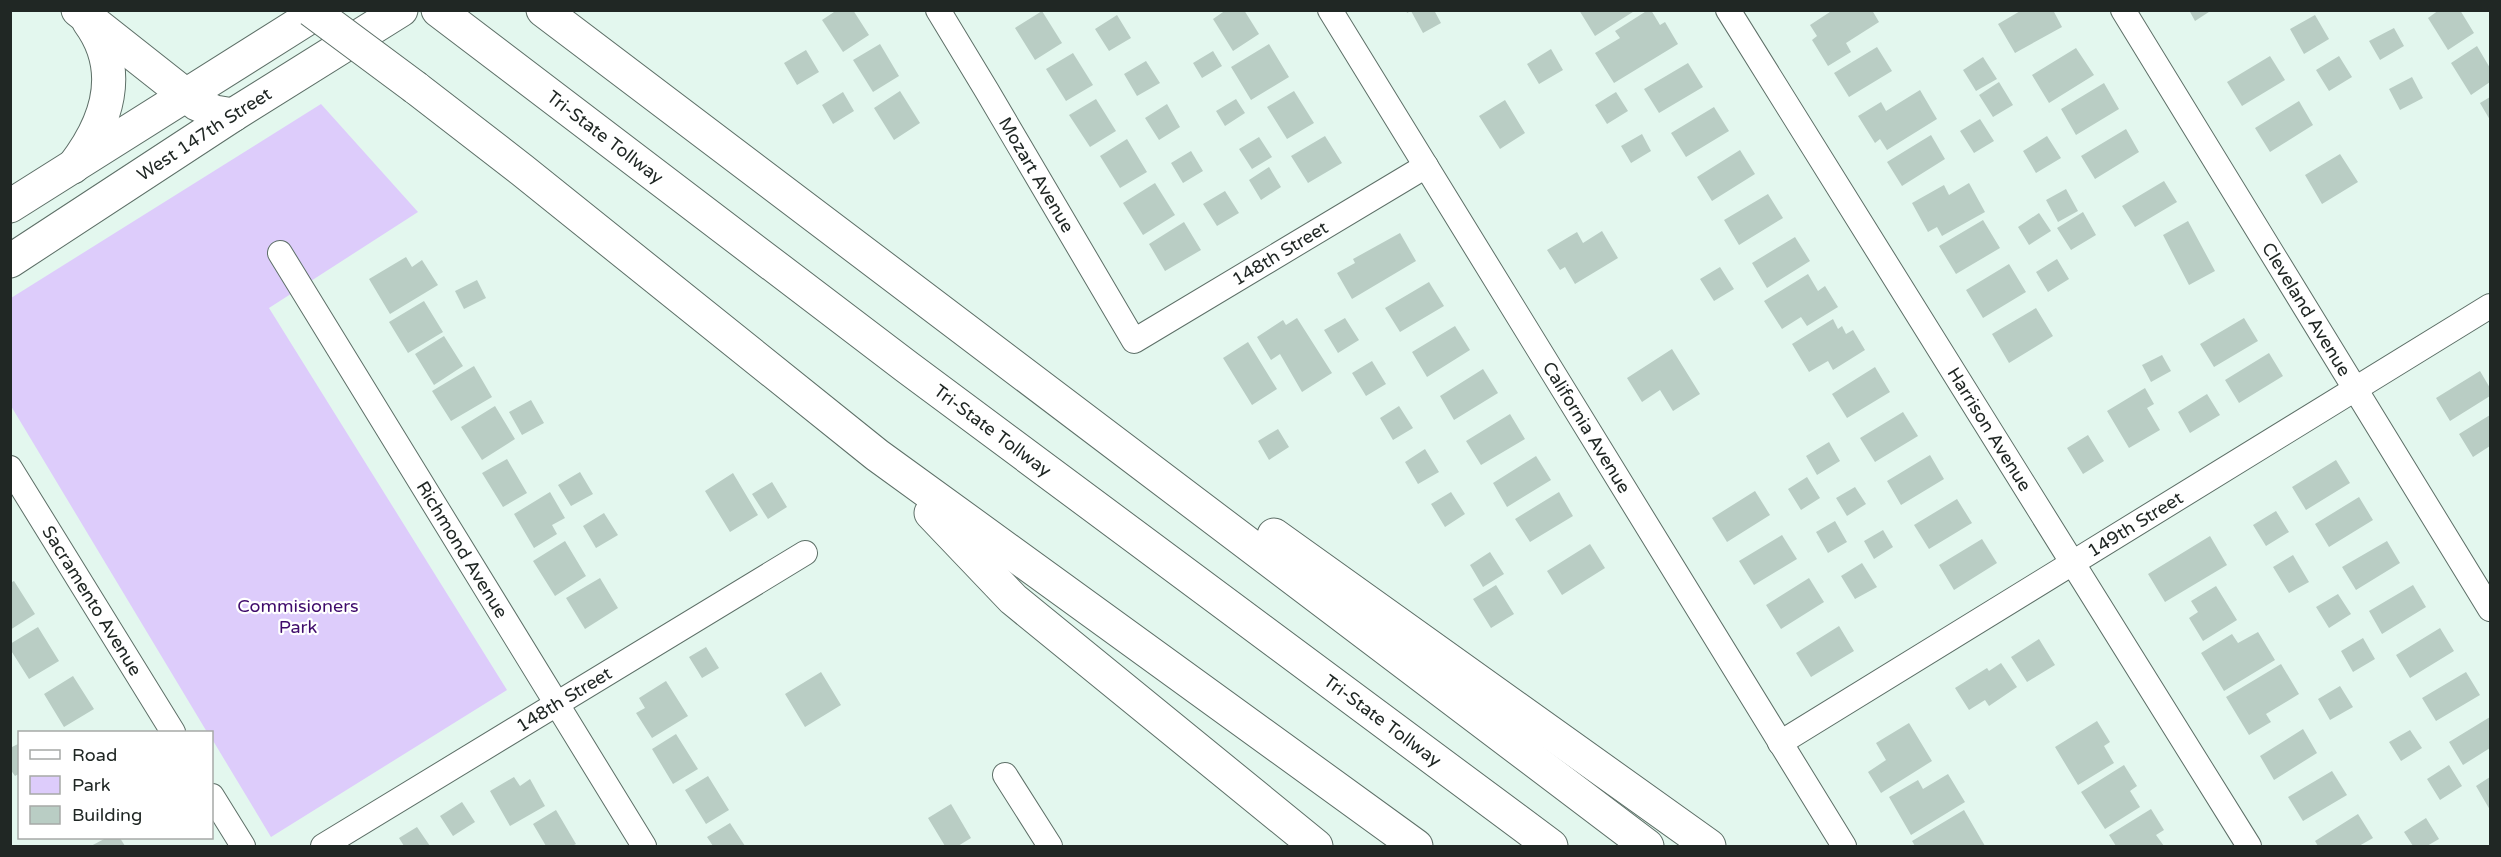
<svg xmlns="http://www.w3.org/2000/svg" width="2501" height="857" viewBox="0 0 2501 857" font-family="'Varela Round',sans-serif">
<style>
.green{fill:#ddccfb}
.building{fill:#b9cdc4}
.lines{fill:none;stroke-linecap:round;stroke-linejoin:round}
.street-casing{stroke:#5d6f67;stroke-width:26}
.primary-casing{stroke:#5d6f67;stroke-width:35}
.highway-casing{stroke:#5d6f67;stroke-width:35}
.street{stroke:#fff;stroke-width:24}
.primary{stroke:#fff;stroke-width:33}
.highway{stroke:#fff;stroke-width:33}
.highway-bridge-casing{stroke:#5d6f67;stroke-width:35;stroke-linecap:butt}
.highway-bridge{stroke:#fff;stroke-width:33}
.labels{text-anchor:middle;stroke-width:4.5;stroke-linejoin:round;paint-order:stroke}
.street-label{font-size:18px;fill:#202724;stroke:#fff}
.park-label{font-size:18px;fill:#3f0b6b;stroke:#fff}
</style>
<rect width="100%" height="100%" fill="#e3f7ee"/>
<!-- green -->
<path class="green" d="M321 104 418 212 269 308 507 690 271 837 212 739V732H207L11 406V298Z"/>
<!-- building -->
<path class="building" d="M837 10H853L869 35 843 52 822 20Z
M1226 10H1244L1259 34 1233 51 1213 19Z
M1406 10H1434L1441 23 1423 33 1411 11 1407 13Z
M1579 10H1636L1595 36Z
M1648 10H1651L1660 25 1665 22 1678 44 1614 83 1595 53 1620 38 1615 31Z
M1833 10H1872L1879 22 1846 43 1851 52 1828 66 1812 40 1817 36 1810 25Z
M2022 10H2053L2062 27 2015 53 1998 24Z
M2189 10H2212L2195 21Z
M2439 10H2460L2474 33 2448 50 2428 18Z
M1042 11 1062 43 1035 60 1015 28Z
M1117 15 1131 38 1109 51 1095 29Z
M2315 15 2329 39 2304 54 2290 29Z
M2394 28 2404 46 2380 60 2369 41Z
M880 44 899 76 873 92 853 60Z
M1269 44 1289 77 1251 100 1231 67Z
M2477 46 2490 68V82L2471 95 2451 63Z
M1877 47 1892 71 1849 97 1834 73Z
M2076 48 2094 75 2049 103 2032 75Z
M1551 49 1563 70 1539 84 1527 64Z
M806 50 819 72 797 85 784 63Z
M1213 51 1222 66 1202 78 1193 63Z
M1073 53 1093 85 1066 101 1046 69Z
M2270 56 2285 80 2242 106 2227 82Z
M2339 56 2352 77 2329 91 2316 70Z
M1983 57 1997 79 1976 91 1963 70Z
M1146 61 1160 83 1137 96 1124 74Z
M1688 63 1703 87 1659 113 1644 89Z
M2412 77 2423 98 2400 110 2389 89Z
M1999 82 2013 105 1993 117 1979 95Z
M2104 83 2119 109 2076 135 2061 109Z
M1920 90 1937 119 1887 150 1880 139 1875 143 1858 116 1881 102 1886 111Z
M900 91 920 123 894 140 874 108Z
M1294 91 1314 123 1287 139 1267 107Z
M843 92 854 111 833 124 822 105Z
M1616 92 1628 111 1607 124 1595 105Z
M2490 97V120L2480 103Z
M1096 99 1116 131 1090 147 1069 115Z
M1236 99 1245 113 1225 126 1216 111Z
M1505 100 1525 133 1500 149 1479 116Z
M2299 101 2313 125 2270 152 2255 128Z
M1167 104 1180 127 1159 140 1145 118Z
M1714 107 1729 131 1686 157 1671 133Z
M1980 119 1994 141 1974 153 1960 131Z
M2126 129 2139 152 2095 179 2081 156Z
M1642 134 1651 151 1631 163 1621 146Z
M1931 135 1945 159 1902 186 1887 162Z
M1325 136 1342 163 1308 183 1291 156Z
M2047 136 2061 158 2036 173 2023 151Z
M1259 137 1272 157 1252 169 1239 149Z
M1127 139 1147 172 1120 188 1100 156Z
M1740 150 1755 174 1712 201 1697 177Z
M1191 151 1203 171 1183 183 1171 163Z
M2340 154 2358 182 2322 204 2305 175Z
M1269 167 1281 187 1261 200 1249 180Z
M2164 181 2177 202 2135 227 2122 206Z
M1155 183 1175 215 1143 235 1123 203Z
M1969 183 1985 212 1942 236 1937 227 1928 232 1912 203 1944 185 1949 195Z
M2066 189 2078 211 2058 222 2046 200Z
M1225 191 1239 213 1217 226 1203 204Z
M1768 194 1783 218 1739 245 1724 220Z
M2083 212 2096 235 2071 250 2057 228Z
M2039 213 2051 231 2029 245 2018 227Z
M1983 220 2000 248 1956 274 1939 246Z
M2188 221 2215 271 2189 285 2163 235Z
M1184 222 1201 250 1165 271 1149 244Z
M1602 231 1618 258 1575 284 1565 267 1560 270 1547 250 1577 232 1583 243Z
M1400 233 1416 261 1352 299 1337 273 1355 263 1353 259Z
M1795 237 1810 261 1767 288 1752 263Z
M406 257 412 267 422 260 438 285 390 314 369 279Z
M2057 259 2069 279 2048 292 2036 272Z
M2009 264 2026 292 1983 318 1966 290Z
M1720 267 1734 289 1714 301 1700 279Z
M1808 274 1818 291 1825 286 1838 307 1807 326 1801 317 1782 329 1764 301Z
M477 280 486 298 464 309 455 291Z
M1429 282 1444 306 1400 332 1385 308Z
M424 301 443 332 408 353 389 322Z
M2036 308 2053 336 2009 363 1992 334Z
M1297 318 1332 373 1302 392 1280 354 1271 360 1257 337 1283 320 1286 325Z
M1345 318 1359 340 1338 353 1324 330Z
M2244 318 2258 341 2214 367 2200 344Z
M1833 319 1838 329 1842 326 1846 334 1853 330 1865 350 1833 370 1828 361 1809 372 1792 344Z
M1455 326 1470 350 1427 377 1412 352Z
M444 336 463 366 434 385 415 354Z
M1248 342 1277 389 1252 405 1223 358Z
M1672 349 1700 394 1673 411 1660 390 1642 402 1627 378Z
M2269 353 2283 376 2239 403 2225 380Z
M2162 355 2171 371 2151 382 2142 365Z
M1372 361 1386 384 1366 396 1352 373Z
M474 366 492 397 451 421 432 391Z
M1875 367 1890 392 1847 418 1832 394Z
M1483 369 1498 393 1454 420 1440 396Z
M2480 371 2490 388V396L2450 421 2436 398Z
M2145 388 2154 404 2147 408 2160 430 2129 448 2107 411Z
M2207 394 2220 415 2190 433 2178 412Z
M531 400 544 423 522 435 509 412Z
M495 406 515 439 482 460 461 427Z
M1399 406 1413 428 1393 440 1380 418Z
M1903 412 1918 436 1875 462 1860 438Z
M1510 414 1525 439 1481 465 1466 441Z
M2490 415V446L2473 457 2459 434Z
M1278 429 1289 447 1269 460 1258 441Z
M2088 435 2104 461 2083 474 2067 448Z
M1829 442 1840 461 1817 475 1806 456Z
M1425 449 1439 472 1418 484 1405 462Z
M1930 455 1944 479 1901 505 1887 481Z
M1536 456 1551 480 1507 507 1493 483Z
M507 459 527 493 503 507 482 473Z
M2336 460 2350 483 2306 510 2292 487Z
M580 472 593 494 571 506 558 485Z
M733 473 758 515 730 532 705 491Z
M1807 477 1820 498 1801 510 1788 489Z
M772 482 787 507 768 519 752 494Z
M1855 487 1866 504 1847 516 1836 498Z
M1755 491 1770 515 1727 542 1712 518Z
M550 492 565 518 552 525 557 534 534 548 514 514Z
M1451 492 1465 514 1445 527 1431 504Z
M1559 492 1573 516 1530 542 1515 519Z
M2359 497 2373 520 2329 547 2315 524Z
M1957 499 1972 523 1929 549 1914 525Z
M2276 511 2289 532 2266 546 2253 525Z
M604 513 618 535 596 548 583 526Z
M1835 521 1847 542 1828 553 1816 532Z
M1883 530 1893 547 1874 559 1864 541Z
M1782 535 1797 559 1754 585 1739 561Z
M2210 536 2227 565 2165 602 2148 574Z
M1982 539 1997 563 1954 590 1939 565Z
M565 541 586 576 555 596 533 561Z
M2387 541 2400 563 2356 590 2342 567Z
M1590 544 1605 568 1562 595 1547 571Z
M1490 552 1504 574 1483 587 1470 565Z
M2293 555 2309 582 2289 593 2273 567Z
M1862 563 1877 587 1855 599 1841 576Z
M600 578 618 608 585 629 566 598Z
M1809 578 1824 602 1781 629 1766 605Z
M14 581 35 614 10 630V583Z
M1496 585 1514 614 1491 628 1473 599Z
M2413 585 2426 607 2382 634 2369 611Z
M2216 586 2237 620 2203 641 2189 618 2198 612 2191 601Z
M2338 594 2351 614 2329 628 2316 607Z
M1839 626 1854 651 1811 677 1796 653Z
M38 627 59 661 29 679 10 649V644Z
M2440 628 2454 651 2410 678 2396 655Z
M2258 632 2275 660 2224 691 2201 653 2232 634 2238 643Z
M2363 638 2375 659 2353 672 2341 651Z
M2039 639 2055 665 2027 682 2011 657Z
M706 647 719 668 702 678 689 657Z
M2001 663 2017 687 1989 706 1985 700 1969 710 1955 688 1987 668 1989 671Z
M2281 664 2299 694 2266 714 2271 722 2249 735 2226 697Z
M821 672 841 705 805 727 785 694Z
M2466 672 2480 695 2436 721 2422 698Z
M73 676 94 709 64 727 44 694Z
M666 681 688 716 652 738 636 713 645 708 639 698Z
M2340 686 2353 707 2330 720 2318 699Z
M2490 717V748L2463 765 2449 742Z
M2097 721 2110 742 2104 746 2114 763 2078 785 2055 747Z
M1909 723 1932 761 1881 793 1868 772 1886 760 1876 743Z
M2303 729 2317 753 2274 780 2260 756Z
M2410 730 2422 748 2401 761 2389 742Z
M676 734 698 769 673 784 652 749Z
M20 743V773L15 776 10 769V748Z
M2124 765 2137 786 2130 791 2140 807 2105 829 2081 792Z
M2449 765 2462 786 2440 800 2427 779Z
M2332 771 2347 795 2303 821 2288 797Z
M1948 774 1965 802 1911 835 1889 797 1918 780 1923 789Z
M708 776 729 810 706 824 685 790Z
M514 777 520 786 530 779 545 806 510 826 490 791Z
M2490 777V810L2476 786Z
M462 802 475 822 453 836 440 816Z
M951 804 971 838 958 846H945L928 818Z
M2151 809 2164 830 2156 835 2164 846H2116L2109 835Z
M556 810 576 844 572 846H546L533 824Z
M1964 810 1985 846H1915L1912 841Z
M2358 814 2373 838 2359 846H2318L2315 841Z
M2426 818 2439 839 2427 846H2413L2404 832Z
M730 823 745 846H713L707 837Z
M417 827 430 846H404L399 838Z
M106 838H120L125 846H91Z"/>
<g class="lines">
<!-- street casing -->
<g class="street-casing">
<g id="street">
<path id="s1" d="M938 10 987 91 1134 341 1426 166"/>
<path id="s2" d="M1330 10 1844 846"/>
<path id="s3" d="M1728 10 2249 846"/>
<path id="s4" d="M2123 10 2490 609"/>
<path id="s5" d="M280 253 644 846"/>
<path id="s6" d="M10 468 173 732"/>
<path id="s7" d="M1780 743 2490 306"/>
<path d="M1005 775 1050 846"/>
<path d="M212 796 243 846"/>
<path id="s8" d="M323 846 805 553"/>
</g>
</g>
<!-- primary casing -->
<g class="primary-casing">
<g id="primary">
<path d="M10 206 321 10"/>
<path id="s9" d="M10 261 233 115 401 10"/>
</g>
</g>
<!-- highway casing -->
<g class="highway-casing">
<g id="highway">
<path d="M78 10 197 104 215 112 233 115"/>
<path id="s10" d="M438 10 907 367 1551 846"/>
<path d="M543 10 1647 846"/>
<path d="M416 88 522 170 877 455 1416 846"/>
<path d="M73 167C107 123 125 71 89 22"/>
<path d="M931 513 1013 599 1316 846"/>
<path d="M1274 535 1709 846"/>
</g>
</g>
<!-- street -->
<use href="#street" class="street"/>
<!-- primary -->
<use href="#primary" class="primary"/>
<!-- highway -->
<use href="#highway" class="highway"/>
<!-- highway-bridge casing -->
<g class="highway-bridge-casing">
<path id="highway-bridge" d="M311 10 416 88"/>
</g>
<!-- highway-bridge -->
<use href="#highway-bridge" class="highway-bridge"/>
</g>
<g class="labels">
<!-- street labels -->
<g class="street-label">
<text dy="6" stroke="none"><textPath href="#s9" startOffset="232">West 147th Street</textPath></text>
<text dy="6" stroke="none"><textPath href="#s10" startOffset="210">Tri-State Tollway</textPath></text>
<text dy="6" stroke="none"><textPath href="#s1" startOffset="192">Mozart Avenue</textPath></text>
<text dy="6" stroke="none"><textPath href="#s1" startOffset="555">148th Street</textPath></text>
<text dy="6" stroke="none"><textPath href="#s4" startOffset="351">Cleveland Avenue</textPath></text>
<text dy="6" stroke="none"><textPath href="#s2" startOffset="490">California Avenue</textPath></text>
<text dy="6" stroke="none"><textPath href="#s3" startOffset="494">Harrison Avenue</textPath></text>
<text dy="6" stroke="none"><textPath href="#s10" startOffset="696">Tri-State Tollway</textPath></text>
<text dy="6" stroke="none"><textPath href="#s7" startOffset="417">149th Street</textPath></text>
<text dy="6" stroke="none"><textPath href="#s5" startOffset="348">Richmond Avenue</textPath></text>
<text dy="6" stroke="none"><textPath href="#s6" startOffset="156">Sacramento Avenue</textPath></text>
<text dy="6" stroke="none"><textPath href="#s8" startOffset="282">148th Street</textPath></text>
<text dy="6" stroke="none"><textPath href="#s10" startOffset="1182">Tri-State Tollway</textPath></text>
</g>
<!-- park labels -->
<g class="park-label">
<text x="298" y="612">Commisioners<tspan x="298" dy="21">Park</tspan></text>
</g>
</g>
<!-- border -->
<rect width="2501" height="857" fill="none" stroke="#202724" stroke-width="24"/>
<!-- legend -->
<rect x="18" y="731" width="195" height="108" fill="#ffffff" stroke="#a6a9a7" stroke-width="1.5"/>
<rect x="30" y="750" width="30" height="9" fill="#ffffff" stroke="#a6a9a7" stroke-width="1.5"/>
<text x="72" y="761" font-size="18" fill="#202724">Road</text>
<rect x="30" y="776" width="30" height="18" fill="#ddccfb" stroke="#a6a9a7" stroke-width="1.5"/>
<text x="72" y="791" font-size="18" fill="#202724">Park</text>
<rect x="30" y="806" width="30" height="18" fill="#b9cdc4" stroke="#a6a9a7" stroke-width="1.5"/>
<text x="72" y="821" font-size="18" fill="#202724">Building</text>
</svg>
